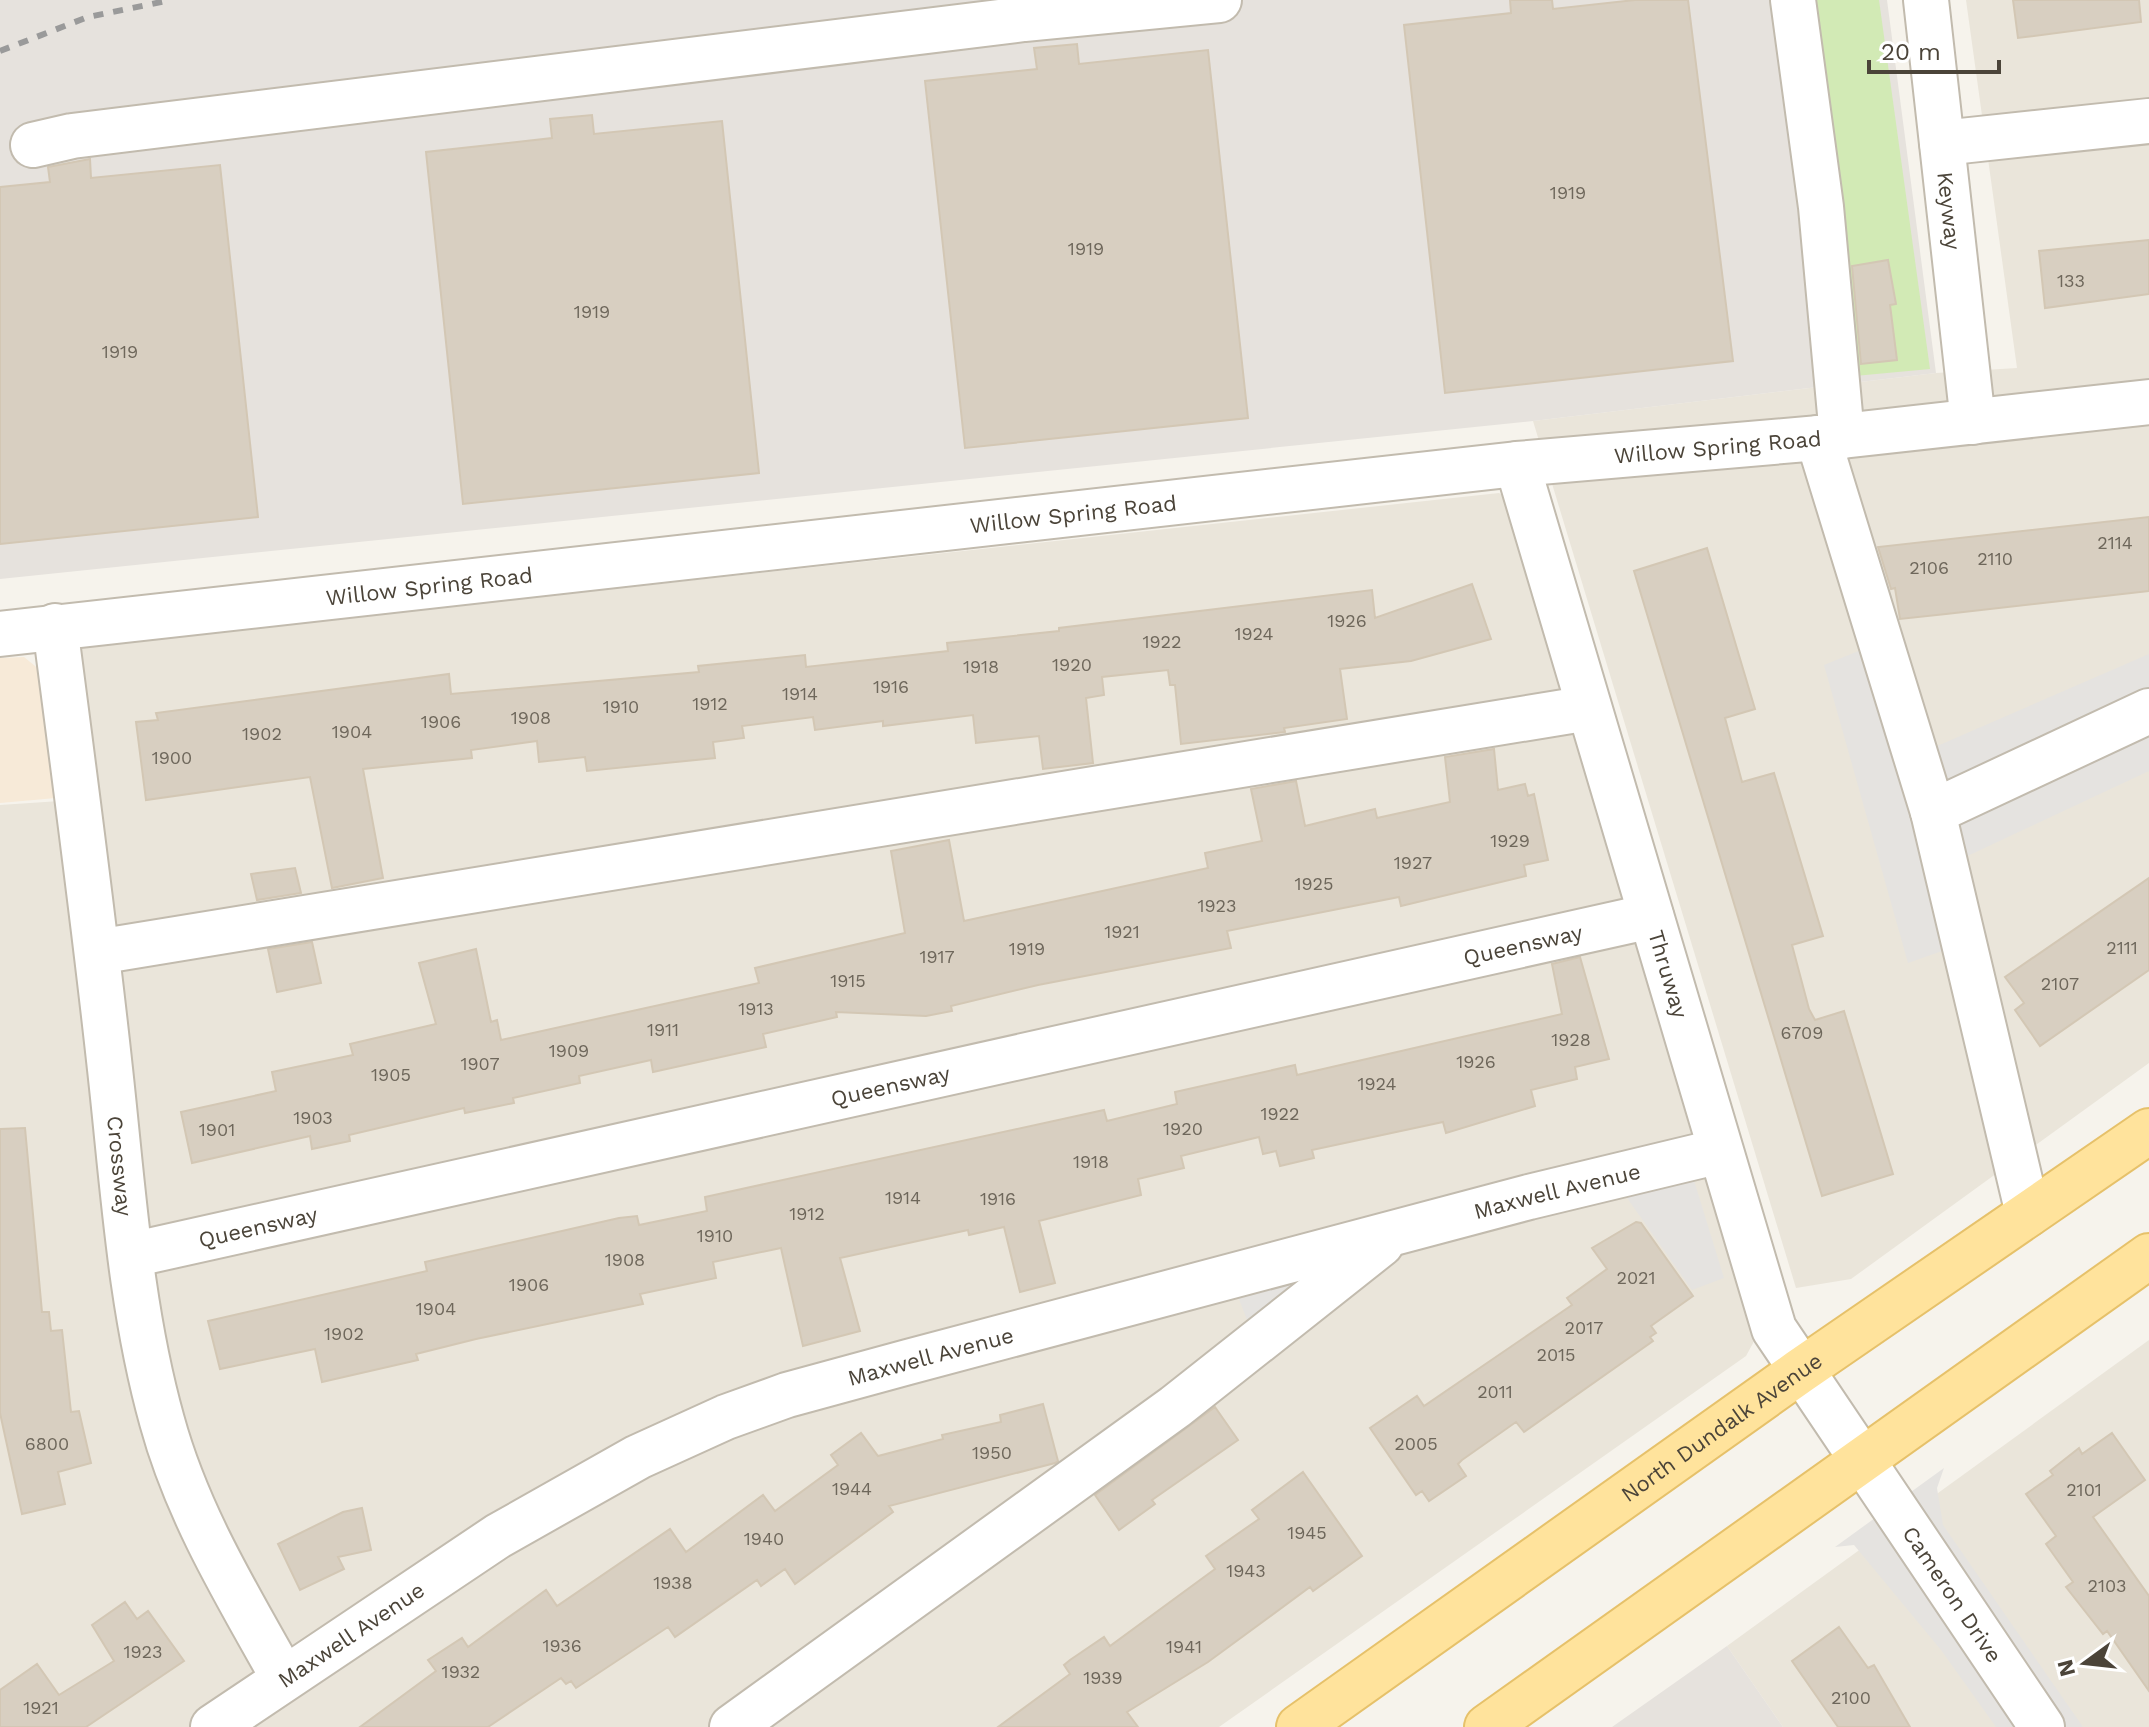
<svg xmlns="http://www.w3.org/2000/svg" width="2149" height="1727" viewBox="0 0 2149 1727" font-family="'Work Sans',sans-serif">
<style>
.residential{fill:#eae5da}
.commercial{fill:#f7ead8}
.industrial{fill:#e6e2dd}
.green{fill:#d2eab5}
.parking{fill:#e5e3e0}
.building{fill:#d8cfc1;stroke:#d3c7b4;stroke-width:2}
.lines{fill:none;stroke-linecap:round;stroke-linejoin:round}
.minor-casing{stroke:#c2bbae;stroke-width:48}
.major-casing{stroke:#e6c16a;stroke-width:48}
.minor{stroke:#fff;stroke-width:44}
.major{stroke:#ffe39c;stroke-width:44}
.rail{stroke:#9a9a9a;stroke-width:6;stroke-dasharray:10 10;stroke-linecap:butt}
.labels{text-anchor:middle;stroke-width:8;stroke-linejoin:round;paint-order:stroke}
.number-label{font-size:18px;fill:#6e675b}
.street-label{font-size:22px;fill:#4b4439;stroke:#fff}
</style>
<rect width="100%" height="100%" fill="#f6f3ec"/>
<!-- residential -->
<path class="residential" d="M1966 0H2149V1063L1851 1279 1796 1288 1533 421 1936 373 2017 368Z
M1499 493 1504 496 1699 1160 1705 1159 1758 1334 1746 1356 1219 1727H0V805L60 801 77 647Z
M2149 1340V1727H1783L1727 1646Z"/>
<!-- commercial -->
<path class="commercial" d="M24 657 46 675 56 798 0 803V658Z"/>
<!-- industrial -->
<path class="industrial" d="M0 0H1887L1936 373 1533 421 0 579Z
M1727 1646 1783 1727H1612Z"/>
<!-- green -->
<path class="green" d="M1808 0H1879L1930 369 1844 377Z"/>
<!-- parking -->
<path class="parking" d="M1893 637 1928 750 2149 654V771L1959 860 1982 937 1908 963 1824 665Z
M1692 1174 1724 1278 1692 1290 1625 1195Z
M1348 1266 1253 1335 1235 1289Z
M1944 1468 1937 1488 1943 1525 2083 1727H1996L1941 1650 1854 1545 1835 1547Z"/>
<!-- building -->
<path class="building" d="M1510 0H1552L1553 9 1635 0H1688L1733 361 1445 393 1404 25 1511 13Z
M2013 0H2139L2141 22 2018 38Z
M1077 44 1079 64 1208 50 1248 418 965 448 925 81 1037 69 1034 48Z
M592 115 594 134 722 121 759 473 463 504 426 152 552 138 550 119Z
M90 159 91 178 220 165 258 517 0 544V187L50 182 48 167Z
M2149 240V294L2045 308 2039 251Z
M1888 260 1896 304 1890 305 1897 360 1861 364 1852 266Z
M2149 517V591L1946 614 1900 619 1895 588 1891 589 1878 547Z
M1707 548 1755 709 1725 718 1742 782 1774 773 1823 936 1792 945 1809 1009 1815 1020 1844 1011 1893 1174 1822 1196 1634 571Z
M1472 584 1491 639 1411 661 1340 669 1347 719 1284 728 1285 732 1181 744 1175 685H1170L1168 670 1102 677 1104 695 1086 698 1093 763 1043 769 1039 736 976 743 973 715 883 726V721L815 730 813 717 742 726 744 738 713 742 715 758 587 771 585 757 539 762 537 741 471 750 472 758 363 769 383 878 332 888 310 777 146 800 136 722 158 720 156 713 449 674 451 694 699 672 698 666 805 655 806 667 948 651 947 643 1059 631V628L1372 590 1375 618Z
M1494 749 1498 790 1525 784 1528 796 1534 794 1548 860 1524 865 1526 876 1401 906 1399 897 1227 931 1231 948 1038 985 951 1006 952 1011 926 1016 836 1012 837 1017 763 1034 766 1047 653 1072 651 1060 579 1076 580 1083 513 1098 514 1103 465 1113 464 1108 349 1135 350 1141 312 1149 310 1136 192 1163 181 1112 276 1091 272 1072 353 1055 350 1044 436 1024 419 963 476 949 491 1022 497 1020 501 1040 759 983 755 968 905 933 891 851 949 840 964 921 1208 868 1205 853 1262 841 1251 789 1296 781 1305 826 1375 809 1377 818 1450 802 1445 757Z
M295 868 301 893 257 900 251 874Z
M2149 878V970L2040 1046 2015 1010 2024 1003 2005 977Z
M312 942 321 983 277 992 268 949Z
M1580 957 1609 1059 1575 1067 1577 1079 1531 1090 1535 1106 1446 1133 1443 1122 1312 1150 1314 1158 1280 1166 1276 1151 1263 1154 1259 1137 1181 1156 1184 1168 1138 1179 1141 1195 1039 1221 1055 1283 1020 1292 1004 1227 969 1235 968 1230 840 1258 860 1331 803 1346 781 1248 713 1262 716 1278 640 1294 643 1304 476 1339 416 1354 418 1360 322 1382 315 1349 220 1369 208 1321 427 1271 425 1262 619 1218 637 1216 639 1225 707 1211 705 1197 1104 1110 1107 1121 1177 1104 1175 1092 1295 1065 1297 1075 1562 1014 1552 964Z
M25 1128 42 1312H49L51 1331 62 1330 71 1412 79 1411 91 1463 58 1472 65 1504 22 1514 0 1413V1129Z
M1636 1222 1641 1223 1693 1296 1651 1326 1656 1333 1650 1337 1653 1341 1524 1432 1516 1422 1462 1460 1458 1464 1466 1476 1429 1501 1422 1491 1416 1495 1370 1428 1417 1396 1424 1406 1572 1305 1567 1298 1607 1269 1592 1248Z
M1043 1404 1058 1461 1055 1463 889 1506 893 1512 795 1584 785 1569 761 1586 757 1580 675 1637 668 1627 576 1688 571 1681 566 1684 561 1678 488 1727H360L436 1671 428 1660 462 1638 468 1647 546 1590 557 1606 670 1529 686 1552 763 1495 775 1511 838 1465 831 1455 861 1433 878 1456 943 1439 942 1435 1001 1422 1000 1415Z
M1215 1407 1238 1440 1152 1500 1155 1504 1119 1530 1095 1495Z
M2112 1433 2145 1480 2093 1517 2149 1596V1691L2107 1631 2103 1634 2066 1587 2073 1582 2046 1544 2056 1536 2026 1494 2053 1475 2050 1471 2079 1448 2082 1454Z
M1303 1472 1362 1556 1313 1591 1310 1587 1208 1662 1127 1712 1138 1727H998L1070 1674 1064 1665 1070 1660 1104 1637 1110 1646 1215 1569 1206 1556 1259 1519 1252 1510Z
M362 1508 371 1550 338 1557 344 1569 300 1590 278 1544 343 1512Z
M125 1602 137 1619 148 1611 184 1661 86 1727H0V1690L37 1664 59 1695 114 1661 92 1625Z
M1839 1627 1868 1668 1874 1665 1910 1727H1838L1792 1661Z"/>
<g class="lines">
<!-- minor casing -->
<g class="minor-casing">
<g id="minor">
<path d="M1793 0 1821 207 1842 436"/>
<path id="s1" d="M1926 0 1973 422"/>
<path d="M1942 143 2149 121"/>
<path d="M33 145 72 136 1024 19 1219 0"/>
<path d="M1818 438 1933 812 2028 1214"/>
<path id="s2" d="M1517 464 1774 1329 2042 1727"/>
<path id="s3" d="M55 626C74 773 94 921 110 1069 123 1186 130 1307 162 1421 187 1513 237 1595 283 1677"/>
<path id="s4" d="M0 634 1517 464 1842 436 2149 402"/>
<path d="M1933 812 2149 711"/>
<path d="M97 952 1589 708"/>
<path id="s5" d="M131 1255 1651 916"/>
<path id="s6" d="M213 1727 498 1536 638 1457 726 1417 787 1395 908 1362 1529 1197 1720 1151"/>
<path d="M732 1727 1175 1407 1381 1244"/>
</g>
</g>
<!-- major casing -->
<g class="major-casing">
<g id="major">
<path id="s7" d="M1299 1727 1800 1371 2149 1131"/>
<path d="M1487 1727 2149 1256"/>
</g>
</g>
<!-- minor -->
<use href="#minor" class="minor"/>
<!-- major -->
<use href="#major" class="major"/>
<!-- rail -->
<path class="rail" d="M0 51 88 17 171 0"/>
</g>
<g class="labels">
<!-- number labels -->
<g class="number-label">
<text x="1568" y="199">1919</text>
<text x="1086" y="255">1919</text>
<text x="2071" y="287">133</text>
<text x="592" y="318">1919</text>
<text x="120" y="358">1919</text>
<text x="2115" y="549">2114</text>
<text x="1995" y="565">2110</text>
<text x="1929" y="574">2106</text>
<text x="1347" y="627">1926</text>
<text x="1254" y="640">1924</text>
<text x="1162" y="648">1922</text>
<text x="1072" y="671">1920</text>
<text x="981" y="673">1918</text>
<text x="891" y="693">1916</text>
<text x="800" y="700">1914</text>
<text x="710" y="710">1912</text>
<text x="621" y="713">1910</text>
<text x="531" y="724">1908</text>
<text x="441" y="728">1906</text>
<text x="352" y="738">1904</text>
<text x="262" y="740">1902</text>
<text x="172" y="764">1900</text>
<text x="1510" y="847">1929</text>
<text x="1413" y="869">1927</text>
<text x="1314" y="890">1925</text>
<text x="1217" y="912">1923</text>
<text x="1122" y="938">1921</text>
<text x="2122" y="954">2111</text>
<text x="1027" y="955">1919</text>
<text x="937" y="963">1917</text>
<text x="848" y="987">1915</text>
<text x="2060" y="990">2107</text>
<text x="756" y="1015">1913</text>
<text x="663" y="1036">1911</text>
<text x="1802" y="1039">6709</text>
<text x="1571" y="1046">1928</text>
<text x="569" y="1057">1909</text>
<text x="1476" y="1068">1926</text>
<text x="480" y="1070">1907</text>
<text x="391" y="1081">1905</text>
<text x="1377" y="1090">1924</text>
<text x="1280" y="1120">1922</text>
<text x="313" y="1124">1903</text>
<text x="1183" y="1135">1920</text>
<text x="217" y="1136">1901</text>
<text x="1091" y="1168">1918</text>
<text x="903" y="1204">1914</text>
<text x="998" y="1205">1916</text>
<text x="807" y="1220">1912</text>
<text x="715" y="1242">1910</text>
<text x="625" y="1266">1908</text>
<text x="1636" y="1284">2021</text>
<text x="529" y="1291">1906</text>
<text x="436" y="1315">1904</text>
<text x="1584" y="1334">2017</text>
<text x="344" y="1340">1902</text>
<text x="1556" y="1361">2015</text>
<text x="1495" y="1398">2011</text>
<text x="47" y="1450">6800</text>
<text x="1416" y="1450">2005</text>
<text x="992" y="1459">1950</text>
<text x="852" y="1495">1944</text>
<text x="2084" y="1496">2101</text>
<text x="1307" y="1539">1945</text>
<text x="764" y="1545">1940</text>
<text x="1246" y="1577">1943</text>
<text x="673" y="1589">1938</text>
<text x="2107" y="1592">2103</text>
<text x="562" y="1652">1936</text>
<text x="1184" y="1653">1941</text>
<text x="143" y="1658">1923</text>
<text x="461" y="1678">1932</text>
<text x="1103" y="1684">1939</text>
<text x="1851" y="1704">2100</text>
<text x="41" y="1714">1921</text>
</g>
<!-- street labels -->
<g class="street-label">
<text dy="8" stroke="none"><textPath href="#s1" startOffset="212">Keyway</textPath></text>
<text dy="8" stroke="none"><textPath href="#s4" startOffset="1728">Willow Spring Road</textPath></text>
<text dy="8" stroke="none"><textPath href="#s4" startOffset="1080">Willow Spring Road</textPath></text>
<text dy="8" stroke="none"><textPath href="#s4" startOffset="432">Willow Spring Road</textPath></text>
<text dy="8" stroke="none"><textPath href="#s5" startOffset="1426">Queensway</textPath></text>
<text dy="8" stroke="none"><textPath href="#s2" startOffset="532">Thruway</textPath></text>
<text dy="8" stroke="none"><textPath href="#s5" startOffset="778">Queensway</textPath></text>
<text dy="8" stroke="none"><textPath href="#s3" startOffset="544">Crossway</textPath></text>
<text dy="8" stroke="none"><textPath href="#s6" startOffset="1462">Maxwell Avenue</textPath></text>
<text dy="8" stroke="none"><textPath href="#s5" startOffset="130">Queensway</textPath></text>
<text dy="8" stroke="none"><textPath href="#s6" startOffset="814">Maxwell Avenue</textPath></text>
<text dy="8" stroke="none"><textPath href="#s7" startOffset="518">North Dundalk Avenue</textPath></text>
<text dy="8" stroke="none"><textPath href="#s2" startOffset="1222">Cameron Drive</textPath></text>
<text dy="8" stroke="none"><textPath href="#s6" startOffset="166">Maxwell Avenue</textPath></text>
</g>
</g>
<!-- north arrow -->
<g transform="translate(2085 1663) rotate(255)" stroke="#ffffff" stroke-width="6" paint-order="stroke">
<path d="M0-6L14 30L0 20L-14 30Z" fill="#4b4439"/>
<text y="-12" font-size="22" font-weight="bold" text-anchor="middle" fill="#4b4439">N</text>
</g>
<!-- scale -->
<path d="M1869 60v12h130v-12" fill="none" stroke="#4b4439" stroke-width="4"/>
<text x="1881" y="60" font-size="24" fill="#4b4439" stroke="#ffffff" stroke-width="6" paint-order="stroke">20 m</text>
</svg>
